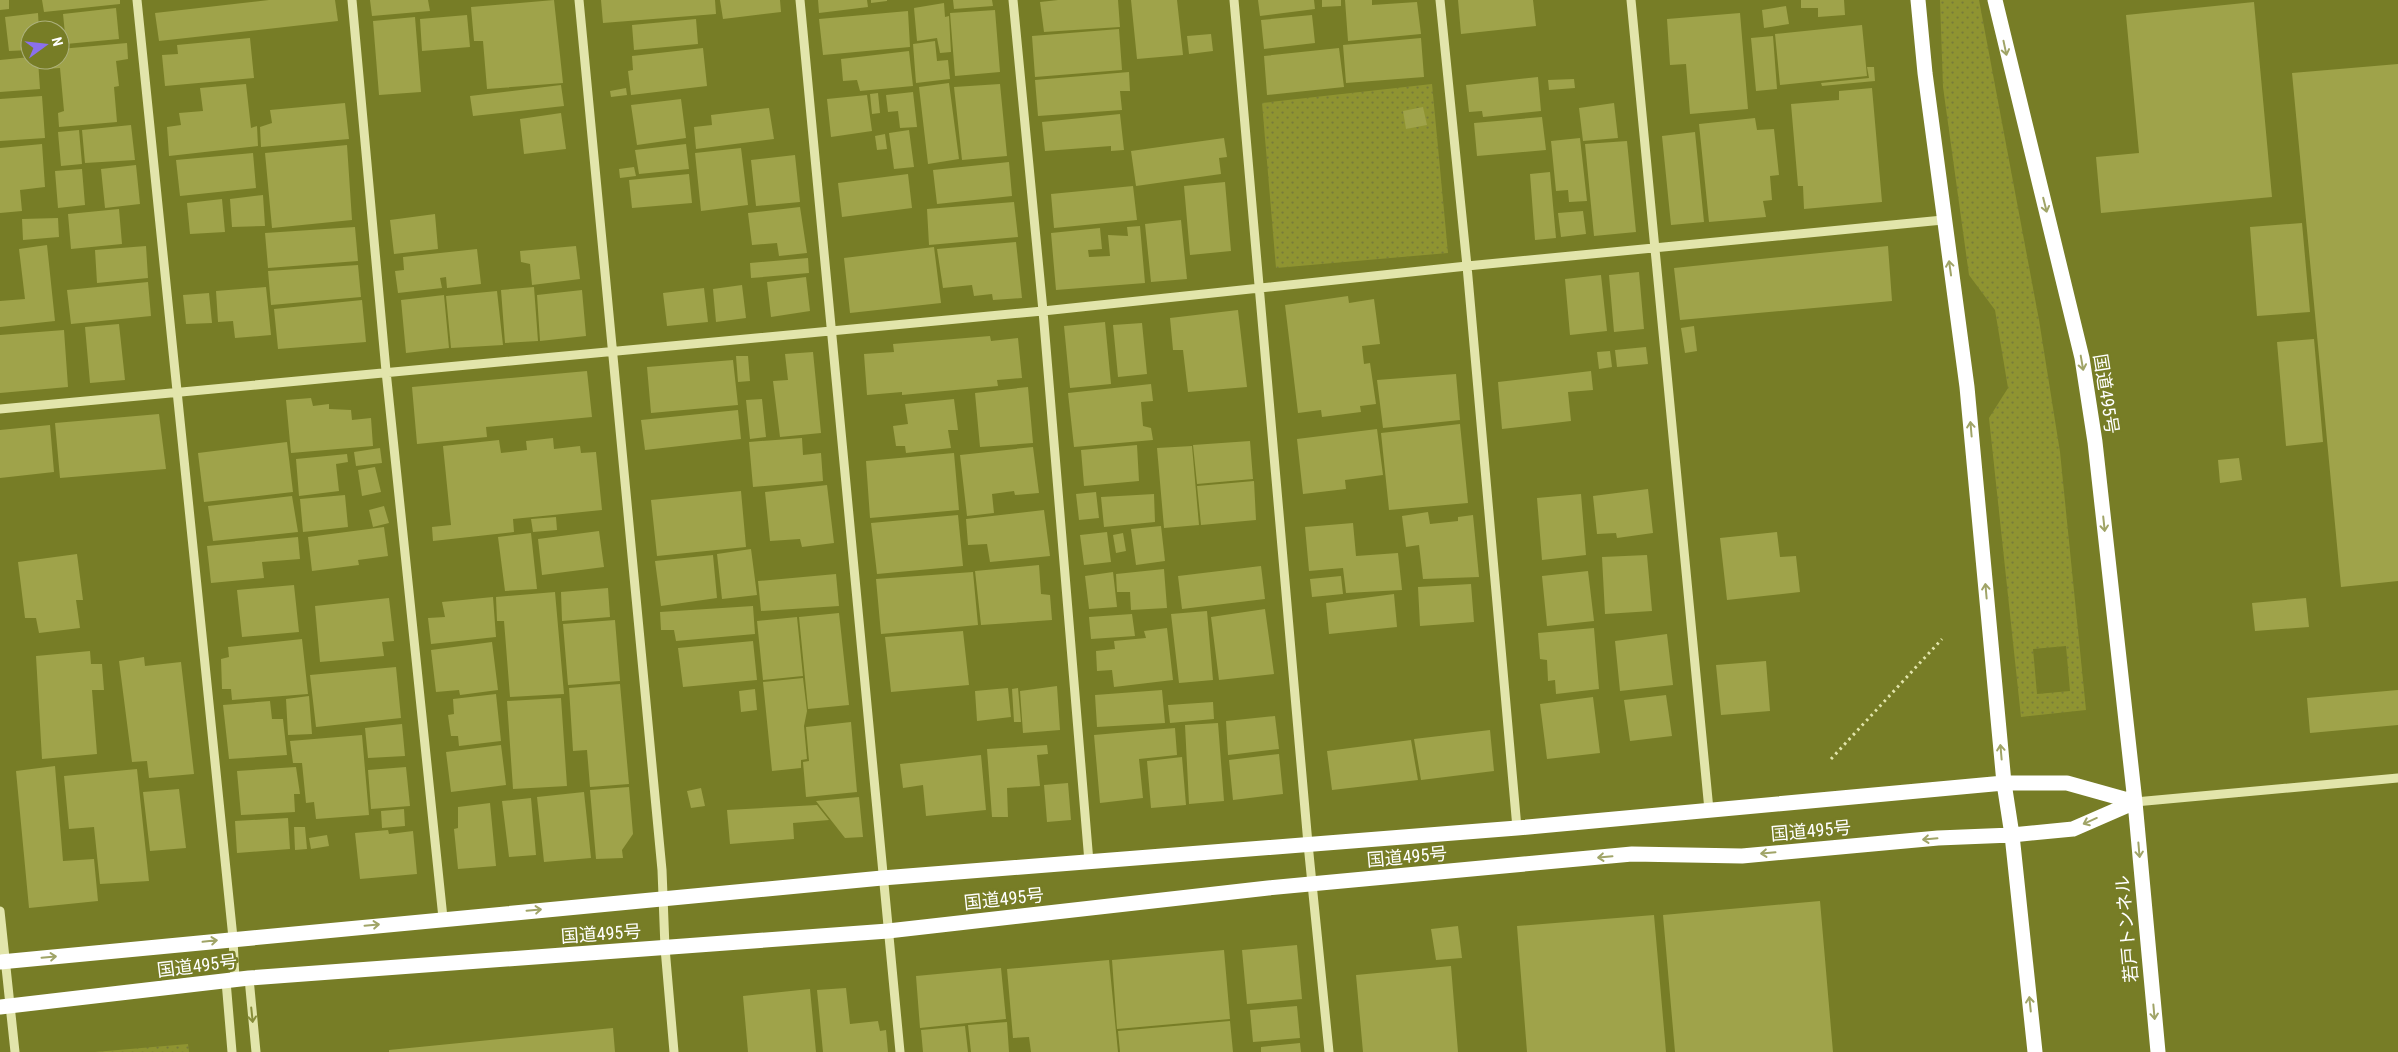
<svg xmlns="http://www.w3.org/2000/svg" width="2398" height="1052" viewBox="0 0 2398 1052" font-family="'Roboto Condensed','Noto Sans JP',sans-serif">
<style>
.grass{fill:url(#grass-dots);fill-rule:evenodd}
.building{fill:#9fa34a}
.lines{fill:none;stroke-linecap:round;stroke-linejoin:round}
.path{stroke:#e2e5ab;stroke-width:3;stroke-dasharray:2.5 4;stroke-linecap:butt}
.minor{stroke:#e2e5ab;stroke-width:9}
.highway{stroke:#fff;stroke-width:15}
.oneway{stroke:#a0a467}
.oneway2{stroke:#878d3a}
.labels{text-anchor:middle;stroke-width:5;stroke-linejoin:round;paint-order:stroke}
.street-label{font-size:18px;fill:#fff;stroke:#777d26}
</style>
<defs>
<pattern id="grass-dots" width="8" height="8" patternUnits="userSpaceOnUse" patternTransform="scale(1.25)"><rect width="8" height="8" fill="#8f9431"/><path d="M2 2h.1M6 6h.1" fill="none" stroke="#787b3a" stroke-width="1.8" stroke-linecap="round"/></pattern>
</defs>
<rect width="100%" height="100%" fill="#777d26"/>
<!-- grass -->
<path class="grass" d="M1940 0H1979L2039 320 2060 452 2086 710 2021 717 1989 418 2008 388 1995 310 1969 275 1943 87ZM2066 646 2070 691 2037 694 2033 649Z
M1432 84 1448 253 1276 268 1262 103Z
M188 1044 189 1052H95Z"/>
<!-- building -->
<path class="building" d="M0 0H9V9L0 10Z
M42 0H120V4L44 12Z
M269 0H335L338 21 159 41 155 13Z
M370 0H428L430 11 372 16Z
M554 0 563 83 487 89 483 41H474L471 7Z
M601 0H715L716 14 603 23Z
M720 0H780L781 12 723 19Z
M818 0H867L868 7 819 13Z
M871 0H887V1L871 3Z
M953 0H992L993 6 954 9Z
M1058 0H1118L1120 27 1044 32 1040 2Z
M1131 0H1177L1183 55 1137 59Z
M1258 0H1314L1315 9 1260 16Z
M1322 0H1341V6L1322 7Z
M1345 0H1372V5L1417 2 1421 34 1348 41Z
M1458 0H1533L1536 26 1461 34Z
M1801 0H1844L1845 15 1818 17V8H1801Z
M2254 2 2272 197 2101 213 2096 157 2139 153 2126 15Z
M944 3 945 17 949 16 951 52 940 53 937 38 917 41 914 8Z
M1786 6 1789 24 1764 28 1762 10Z
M116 8 119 39 66 44 63 14Z
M995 10 1000 72 955 76 950 13Z
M908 11 910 47 823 55 819 19Z
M38 13 39 30H30V50L9 51 5 17Z
M1740 13 1748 109 1690 114 1686 64 1670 65 1667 19Z
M467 15 470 47 422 51 420 19Z
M1312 15 1315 43 1264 49 1261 20Z
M415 17 421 92 379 95 373 21Z
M696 19 698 44 634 50 632 25Z
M1862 25 1867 76 1780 85 1775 34Z
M1119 29 1122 70 1035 77 1032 36Z
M1211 34 1213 51 1189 54 1187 36Z
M1773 36 1777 89 1756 91 1751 38Z
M250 38 254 78 165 86 162 55 178 54 177 45Z
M1421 38 1424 77 1346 83 1343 45Z
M935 41 937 61 948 60 950 79 916 83 913 44Z
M127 43 128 59 116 61 119 86 114 87 117 122 59 127 58 113 64 111 60 68 45 69V60H60V49Z
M703 48 707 86 631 95 628 71 633 70 632 56Z
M1339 48 1344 87 1267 95 1264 56Z
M909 51 913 86 860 91 857 80 843 81 841 59Z
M30 57V60H38L40 89 0 92V60Z
M2398 64V581L2341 587 2292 73Z
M1867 67H1874L1875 81 1822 86 1821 83 1869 78Z
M1129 72 1130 91H1120L1122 110 1038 116 1035 80Z
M1538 77 1541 111 1483 117 1482 111 1469 112 1466 85Z
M1574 79 1575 88 1549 90 1548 80Z
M949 83 959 159 928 164 919 87Z
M246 84 251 128 257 126 258 146 169 156 167 127 181 125 179 113 203 111 200 88Z
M1000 84 1007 156 962 160 954 87Z
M561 85 564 106 473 116 470 96Z
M626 88 627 95 611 97 610 91Z
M1872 88 1882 202 1804 209 1803 186H1798L1791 104 1839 100V91Z
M913 92 917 127 900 128 898 111 888 112 886 95Z
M878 93 880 113 872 114 870 94Z
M867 95 872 131 831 137 827 99Z
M42 96 45 138 0 141V99Z
M681 99 686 138 637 145 631 105Z
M345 103 349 139 261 147 260 127 272 123 270 110Z
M1614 103 1618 138 1583 141 1579 108Z
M1423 107 1427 125 1406 129 1403 111Z
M769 108 774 139 696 149 694 127 712 125 711 115Z
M561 113 566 149 524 154 520 119Z
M1120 114 1124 150 1111 151V146L1045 151 1042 122Z
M1542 117 1546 150 1477 156 1474 123Z
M1755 118 1757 130 1774 129 1779 175 1770 176 1772 200 1763 201 1766 217 1709 222 1699 124Z
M131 125 135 160 85 163 82 130Z
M79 130 82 164 61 166 58 132Z
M909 130 914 167 894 169 889 133Z
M1695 132 1704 222 1671 225 1662 136Z
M885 134 887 149 877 150 875 136Z
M1224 138 1227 157 1219 158 1221 174 1136 186 1131 151Z
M1580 138 1587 201 1569 202 1568 190 1556 191 1551 141Z
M1627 141 1636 232 1594 236 1585 144Z
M42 144 45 187 20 190 22 211 0 213V148Z
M686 144 689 169 639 174 635 150Z
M347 145 352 220 272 228 265 153Z
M741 148 748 205 701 211 695 153Z
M253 153 256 188 180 196 176 160Z
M795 155 800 202 756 206 751 160Z
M1009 162 1012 196 937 204 933 170Z
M136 165 140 204 105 208 101 169Z
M634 167 636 176 620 178 619 169Z
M82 169 85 205 58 208 55 171Z
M1550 172 1556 238 1535 240 1530 174Z
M689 174 692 203 632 208 629 180Z
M908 174 912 208 842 217 838 183Z
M1225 182 1231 251 1190 255 1184 186Z
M1133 186 1137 220 1054 228 1051 194Z
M263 195 265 226 232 227 230 199Z
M222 199 225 232 190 234 187 203Z
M1014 202 1018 237 929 245 927 209Z
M800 207 807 253 779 256 777 243 752 245 748 213Z
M119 209 122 244 71 249 68 214Z
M1583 211 1586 234 1561 237 1558 213Z
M435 214 438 249 394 254 390 220Z
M58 218 59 237 23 240 22 219Z
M1181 220 1187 279 1151 282 1145 224Z
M2302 223 2310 312 2257 316 2250 227Z
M1140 226 1145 283 1056 290 1051 233 1100 228 1102 249 1088 250 1089 257 1110 256 1108 235 1128 236 1127 227Z
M355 227 358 261 268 268 265 233Z
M1016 242 1022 298 993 300 992 294 974 296 972 285 943 288 937 249Z
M47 245 55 321 0 327V301L25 299 19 249Z
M146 246 148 278 97 283 95 250Z
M576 246 580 279 532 285 530 264 521 262 520 251Z
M1888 246 1892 301 1680 320 1674 268Z
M934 247 941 303 850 313 844 258Z
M477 249 481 284 447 288 446 277 440 278 442 288 398 293 395 271 404 270 403 257Z
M808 258 809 273 751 278 750 263Z
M358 265 361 297 271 305 268 271Z
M1639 272 1644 329 1614 332 1609 275Z
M1601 275 1607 331 1570 335 1565 279Z
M806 277 810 311 771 317 767 282Z
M148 282 151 316 71 324 67 290Z
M742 285 746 318 716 322 713 289Z
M266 287 271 335 235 338 233 321 218 322 216 291Z
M534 287 538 341 505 343 501 290Z
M704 288 708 322 667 326 663 293Z
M582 290 586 336 540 341 537 295Z
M497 291 503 345 451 348 446 296Z
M209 293 212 323 186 324 183 295Z
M444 295 449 348 406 353 401 300Z
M1348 296 1349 303 1374 299 1380 344 1362 346 1364 364 1370 363 1376 404 1360 406 1361 412 1322 417 1321 410 1298 413 1285 305Z
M362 300 366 342 278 349 274 309Z
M1238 310 1247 387 1188 392 1183 350H1173L1170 318Z
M1105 322 1111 384 1070 388 1064 326Z
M1142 323 1147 374 1118 377 1113 325Z
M119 324 125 380 90 383 85 327Z
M1694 326 1697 351 1685 353 1681 328Z
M64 330 68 387 0 393V335Z
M990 336 991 341 1018 338 1022 378 997 380 998 386 902 395V392L867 395 864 354 894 352 893 344Z
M2314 339 2323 442 2286 446 2277 342Z
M1646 347 1648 364 1617 367 1615 350Z
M1610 351 1612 367 1599 369 1597 352Z
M813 352 821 433 780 437 773 381 788 380 785 354Z
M736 356H748L750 381 738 382Z
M733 360 738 405 651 413 647 367Z
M587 371 592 417 486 427 487 437 417 444 412 387Z
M1591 371 1593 390 1568 392 1571 421 1502 429 1498 382Z
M1456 374 1460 420 1383 428 1377 380Z
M1151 384 1153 401 1141 402 1143 426 1151 428 1153 440 1074 447 1068 393Z
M1028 387 1033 443 980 447 975 393Z
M311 398 313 406 329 404V409L351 410 352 420 371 418 373 446 291 453 286 400Z
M762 399 766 437 750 439 746 400Z
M954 399 958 430H948L951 448 906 453 905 446H896L893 426 908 424 905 404Z
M738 410 741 439 645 450 641 420Z
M159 414 166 469 60 478 55 423Z
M1460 424 1468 503 1389 510 1381 433Z
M50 425 54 472 0 478V430Z
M1377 429 1383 475 1345 480 1346 489 1303 494 1297 439Z
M553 438 554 449 580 446 581 453 596 452 602 510 513 519 514 532 433 541 432 527 451 525 443 446 499 440 501 453 527 450 526 441Z
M802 438 803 455 821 453 823 481 753 487 749 442Z
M1250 441 1253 479 1197 484 1193 445Z
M287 442 293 492 204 502 198 453Z
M1137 445 1139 481 1084 486 1081 450Z
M1192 446 1199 525 1164 528 1157 448Z
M1033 447 1039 493 1015 495 1014 491 992 494 994 513 967 516 960 455Z
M380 448 382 463 356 466 354 452Z
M954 453 959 510 870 518 866 461Z
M347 454 348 462 336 464 339 491 299 496 296 459Z
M2239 458 2242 480 2220 483 2218 460Z
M375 467 381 492 362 496 358 470Z
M1254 481 1256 520 1201 525 1197 486Z
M827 485 834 543 802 547 800 539 770 541 765 492Z
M1648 489 1653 533 1617 538 1616 533 1597 534 1593 496Z
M741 491 746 547 657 556 651 500Z
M1096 492 1099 518 1079 520 1076 494Z
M1154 494 1155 522 1104 527 1101 497Z
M1581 494 1586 555 1542 560 1537 498Z
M345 495 348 527 303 532 300 499Z
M292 496 298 532 213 541 208 506Z
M384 506 389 523 373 527 369 510Z
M1044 510 1050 556 990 562 987 544 968 545 966 519Z
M1428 512 1430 524 1458 521V517L1473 515 1479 577 1423 579 1419 545 1406 547 1402 516Z
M958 515 963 566 877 574 871 523Z
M556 517 557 530 533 532 531 519Z
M1353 523 1356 556 1398 553 1402 590 1346 593 1343 568 1309 571 1305 527Z
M1161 526 1165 561 1136 565 1131 529Z
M384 527 388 556 358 560 359 565 312 571 308 537Z
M599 531 604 567 542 575 538 539Z
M1107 532 1111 562 1084 565 1080 535Z
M1777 532 1780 557 1796 556 1800 592 1727 600 1720 538Z
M531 533 537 589 505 591 498 537Z
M1123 533 1126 551 1116 553 1113 535Z
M298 537 300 559 262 562 264 578 211 583 207 546Z
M751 549 757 595 722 599 717 554Z
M77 554 83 600H76L80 628 39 633 36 618H25L18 562Z
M713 555 717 598 661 606 655 561Z
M1647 555 1652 611 1605 614 1602 557Z
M1039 565 1041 594 1050 595 1052 620 981 625 975 571Z
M1261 566 1265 599 1182 609 1178 576Z
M1164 569 1167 608 1131 610 1130 592H1117L1116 574Z
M1588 571 1594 621 1547 626 1542 576Z
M973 572 978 625 881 634 876 579Z
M1113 572 1117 607 1089 609 1085 576Z
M836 574 839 606 761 611 758 581Z
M1341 576 1343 594 1312 597 1310 579Z
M1471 584 1474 622 1420 626 1418 587Z
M294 585 299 632 242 637 237 590Z
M608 588 610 617 562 621 561 592Z
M555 592 564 694 510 697 504 621H497L496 597Z
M1394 594 1397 627 1329 634 1326 603Z
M493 597 496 637 431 644 428 618 445 617 442 602Z
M389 598 394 641 382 642 384 656 320 662 315 606Z
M2306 598 2309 627 2255 631 2252 603Z
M753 606 755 634 676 641 674 630H661L660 612Z
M1265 609 1274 674 1219 680 1211 617Z
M1207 611 1213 680 1179 683 1171 614Z
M839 613 849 705 808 709 799 617Z
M1132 614 1135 636 1091 639 1089 617Z
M797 617 803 676 763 680 757 621Z
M615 620 620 681 568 685 563 624Z
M1167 628 1173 680 1114 687 1112 670 1097 671 1096 651 1115 649 1114 641 1146 638 1144 631Z
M1594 628 1599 689 1556 694 1555 680 1548 681 1547 660 1540 659 1538 633Z
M963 631 969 685 891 692 885 637Z
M1667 634 1673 685 1620 691 1615 641Z
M302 639 308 694 232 700 231 689H222L221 659 229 657 228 647Z
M753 641 757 680 683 687 678 648Z
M492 642 498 690 460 695 459 690 436 692 431 650Z
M90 651 91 664H102L104 690H92L97 754 42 759 36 656Z
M144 657 145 666 181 662 194 774 149 778 147 761 132 762 119 661Z
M1766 661 1770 711 1721 715 1716 665Z
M396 667 401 718 316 727 310 675Z
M803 678 807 711 804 726 807 759 801 760V768L772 771 763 682Z
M620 684 629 784 590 787 587 750 573 751 569 688Z
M1057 686 1060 730 1023 733 1020 691Z
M1008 688 1011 717 977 721 975 691Z
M1018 688 1021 722H1014L1012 689Z
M755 689 757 710 741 712 739 691Z
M1162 690 1165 723 1097 727 1095 695Z
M2398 690V725L2310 733 2307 698Z
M496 694 501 741 459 746 458 736H451L448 715 454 714 453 699Z
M1666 695 1672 736 1630 741 1624 700Z
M309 696 312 734 288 735 286 699Z
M1593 697 1600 753 1547 759 1540 704Z
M561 698 567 786 513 789 507 701Z
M270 701 272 719H283L287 755 229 759 223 705Z
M1213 702 1214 719 1170 723 1168 705Z
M1275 716 1279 749 1228 755 1226 721Z
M851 722 857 792 806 797 803 762 809 761 806 727Z
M1218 723 1224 801 1189 804 1185 725Z
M402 724 405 756 368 758 365 728Z
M1175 728 1177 755 1139 759 1143 798 1100 803 1094 735Z
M1490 730 1494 771 1421 780 1414 739Z
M362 735 369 815 316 819 314 802 306 803 302 763H293L290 741Z
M1411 740 1418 780 1332 790 1327 751Z
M501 745 506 785 451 792 446 752Z
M1047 745 1048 754 1037 755 1040 786 1007 788 1008 817H992L987 749Z
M1279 754 1283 794 1233 800 1229 760Z
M981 755 986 810 926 816 923 785 903 788 900 764Z
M1182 757 1186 805 1151 808 1147 761Z
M55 766 63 861 94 859 98 901 29 908 16 771Z
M296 767 300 794H294L295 812 241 815 237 771Z
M406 767 410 806 371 809 368 770Z
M137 769 149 881 100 884 94 827 69 829 64 776Z
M1068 783 1071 820 1047 822 1044 785Z
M629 787 633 834 622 850 623 858 596 859 590 790Z
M701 788 705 806 691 808 687 791Z
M179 789 186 848 150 851 143 792Z
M584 792 591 858 544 862 537 797Z
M859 797 863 837 845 838 816 801Z
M531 798 536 855 509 857 502 801Z
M490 803 496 866 458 869 454 829 458 828V807Z
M817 805 829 820 793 823 794 839 730 844 727 810Z
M404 809 405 826 382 828 381 811Z
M288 818 290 849 237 853 235 821Z
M294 827H305L307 849 295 850Z
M388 830 389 834 413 831 417 874 360 879 355 833Z
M327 835 329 846 311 849 309 838Z
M1820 901 1833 1052H1675L1663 915Z
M1654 915 1666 1052H1527L1517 926Z
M1458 926 1462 958 1436 960 1431 929Z
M1297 945 1302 999 1247 1004 1242 950Z
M1224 950 1230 1019 1117 1029 1112 960Z
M1109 960 1118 1052H1031L1029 1037 1013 1038 1007 969Z
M1451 966 1458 1052H1363L1356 975Z
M1001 968 1006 1019 920 1028 916 976Z
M846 988 850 1024 878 1021 880 1031 886 1030 888 1052H823L817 990Z
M810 989 816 1052H748L743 996Z
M1297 1006 1300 1038 1253 1042 1250 1010Z
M1230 1021 1233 1052H1120L1118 1031Z
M1007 1022 1009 1052H971L968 1025Z
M965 1026 968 1052H923L921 1030Z
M613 1028 615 1052H389V1050Z
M1300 1043 1301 1052H1261V1047Z"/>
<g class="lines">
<!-- path -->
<path class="path" d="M1831 759 1942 639"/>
<!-- minor -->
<path class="minor" d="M137 0 233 938 235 980
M352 0 386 371 443 918
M579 0 662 870 665 948 674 1052
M800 0 900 1052
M1013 0 1043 311 1089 862
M1234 0 1308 844 1329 1052
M1440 0 1467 266 1517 828
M1631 0 1709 810
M0 409 1043 311 1467 266 1943 220
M2135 802 2398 778
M0 911 15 1052
M249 978 256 1052
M226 981 232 1052"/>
<!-- highway -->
<path class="highway" d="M1918 0 1925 73 1967 387 2004 783 2012 835 2035 1052
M1995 0 2082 358 2095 442 2135 802 2158 1052
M0 962 882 878 1517 828 2004 783H2067L2135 802
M0 1007 249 978 888 931 1268 888 1632 854 1742 856 1938 838 2012 835 2073 829 2135 802"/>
</g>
<!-- one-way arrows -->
<defs><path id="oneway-shaft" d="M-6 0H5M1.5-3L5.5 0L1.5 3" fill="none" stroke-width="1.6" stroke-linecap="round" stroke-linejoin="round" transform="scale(1.25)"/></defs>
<g class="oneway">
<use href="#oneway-shaft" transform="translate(2005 48) rotate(78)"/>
<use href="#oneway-shaft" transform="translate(2045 205) rotate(76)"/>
<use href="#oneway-shaft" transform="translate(1950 268) rotate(-98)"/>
<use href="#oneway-shaft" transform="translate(2082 363) rotate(80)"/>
<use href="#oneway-shaft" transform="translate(1971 429) rotate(-95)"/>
<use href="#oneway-shaft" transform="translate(2104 524) rotate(84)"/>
<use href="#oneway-shaft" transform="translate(1986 591) rotate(-95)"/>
<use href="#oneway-shaft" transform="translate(2001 752) rotate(-95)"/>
<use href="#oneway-shaft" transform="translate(2090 821) rotate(156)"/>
<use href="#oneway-shaft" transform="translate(1930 839) rotate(175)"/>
<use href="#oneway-shaft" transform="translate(2139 850) rotate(85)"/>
<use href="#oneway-shaft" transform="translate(1768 853) rotate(175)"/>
<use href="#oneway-shaft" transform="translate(1605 857) rotate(175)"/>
<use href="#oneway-shaft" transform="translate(534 910) rotate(-5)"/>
<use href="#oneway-shaft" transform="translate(372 925) rotate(-5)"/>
<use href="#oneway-shaft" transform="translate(210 941) rotate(-6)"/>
<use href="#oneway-shaft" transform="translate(49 957) rotate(-5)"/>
<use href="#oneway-shaft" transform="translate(2030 1004) rotate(-96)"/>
<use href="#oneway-shaft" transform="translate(2154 1012) rotate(85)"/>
</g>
<use class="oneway2" href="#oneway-shaft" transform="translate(252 1015) rotate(84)"/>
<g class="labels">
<!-- street labels -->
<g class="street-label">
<text transform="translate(2106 394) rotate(81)" y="6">国道495号</text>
<text transform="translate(1811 831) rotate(-5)" y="6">国道495号</text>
<text transform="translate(1407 857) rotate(-5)" y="6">国道495号</text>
<text transform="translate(1004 899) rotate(-6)" y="6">国道495号</text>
<text transform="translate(2127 929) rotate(-95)" y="6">若戸トンネル</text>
<text transform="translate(601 934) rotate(-4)" y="6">国道495号</text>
<text transform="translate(197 966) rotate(-7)" y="6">国道495号</text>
</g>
</g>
<!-- north arrow -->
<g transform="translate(45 45) rotate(75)"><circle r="24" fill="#777d26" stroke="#adb17d"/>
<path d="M0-4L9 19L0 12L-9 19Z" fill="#8b70ee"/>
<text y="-8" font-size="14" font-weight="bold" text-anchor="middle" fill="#ffffff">N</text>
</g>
</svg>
